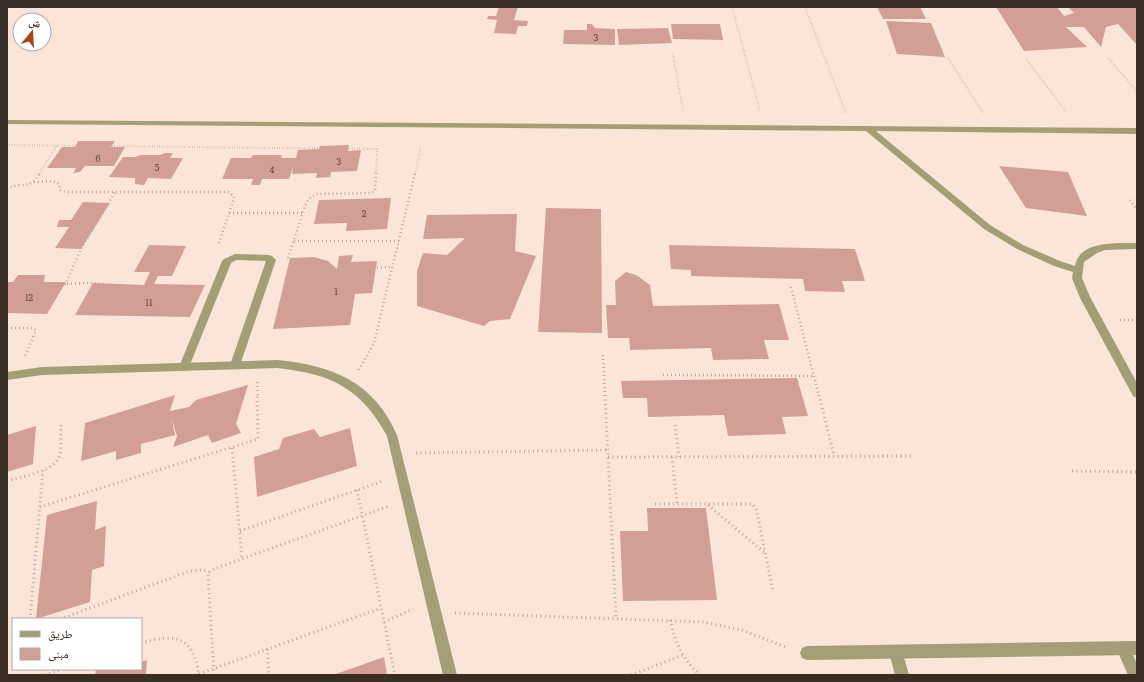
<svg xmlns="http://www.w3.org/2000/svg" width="1144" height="682" viewBox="0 0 1144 682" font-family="Literata,'Noto Naskh Arabic',serif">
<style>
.building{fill:#d29f96}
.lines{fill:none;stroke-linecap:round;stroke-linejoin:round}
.path-far2{stroke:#bdaa9e;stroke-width:2;stroke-dasharray:0.5 2;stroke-linecap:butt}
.path-far1{stroke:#bdaa9e;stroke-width:2.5;stroke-dasharray:1 3;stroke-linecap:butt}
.path{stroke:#bdaa9e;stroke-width:3;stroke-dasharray:1 3.5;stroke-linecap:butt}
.lane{fill:#a39e76;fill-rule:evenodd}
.street{fill:#a39e76;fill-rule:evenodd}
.labels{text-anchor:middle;stroke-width:3;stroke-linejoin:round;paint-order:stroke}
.number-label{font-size:9px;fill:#604a40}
</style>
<rect width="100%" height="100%" fill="#fbe5d8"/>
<!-- building -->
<path class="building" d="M499 7H518L514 20 528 21 527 26H518L516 34 494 33 497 20 487 19 488 16H496Z
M877 7H920L926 19H883Z
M996 7H1057L1064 16 1074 13 1068 7H1137V45L1118 24 1106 27 1101 47 1084 27H1066L1087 47 1024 51Z
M886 21 931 23 945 57 897 54Z
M587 24H592L595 28 615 29V45L563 44 564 30H587Z
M671 24H720L723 40 673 39Z
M668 28 672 43 619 45 617 29Z
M78 141H115L111 147H125L114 166H85L80 172 73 173 76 168H47L62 147H75Z
M349 145 348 151 361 150 357 171 331 172 330 177 316 178 317 173 292 174 293 167 289 179H262L260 185H251L253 179H222L231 158H251L253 155H282L281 158H296L298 150 319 149 320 146Z
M165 153H173L170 158H183L171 179 148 178 144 185 135 184V178L109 177 123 157H135L141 155H160Z
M999 166 1068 172 1087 216 1026 208Z
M391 198 387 229 346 231 347 223 314 224 319 200Z
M83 202 110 203 81 249 55 248 69 227H57L59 220H71Z
M546 208 601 209 602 333 538 332Z
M517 214 515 251 536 256 510 319 490 321 484 326 417 306V271L423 253 447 255 465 238 423 239 427 215Z
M149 245 186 246 172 276H158L154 284 205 285 190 317 75 315 93 283 144 285 150 272H134Z
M669 245 855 249 865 281H842L845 292 805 291 803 279 691 276V270L671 269Z
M353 255 351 262 377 261 372 293 355 294 350 325 273 329 290 258 314 257 328 261 337 269 339 256Z
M626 272 636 275 650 285 653 306 779 304 789 340H764L769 359 713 360 711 348 630 350 629 338H608L606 305H616L615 281Z
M18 275H45L44 282H66L47 314 7 313V282H13Z
M797 378 808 416 782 417 786 434 728 436 724 415 648 417 647 398H623L621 381Z
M248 385 236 424 241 433 212 443 208 435 173 447 177 436 172 420 175 435 141 444V453L116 460V451L81 461 85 423 175 395 170 411 189 407 196 400Z
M36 426 33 464 7 472V435Z
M350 428 357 466 257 497 254 457 279 449 283 438 314 429 320 437Z
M97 501 95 530 106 526 104 566 92 570 90 602 36 619 47 515Z
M647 508H706L717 600 623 601 620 531H648Z
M384 657 387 675H333Z
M147 660 146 675H95L96 669H141V662Z"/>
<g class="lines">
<!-- path-far2 -->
<path class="path-far2" d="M732 7 760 111
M805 7 846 113
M673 54 683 111
M948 58 983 113
M1026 59 1067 113
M1109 59 1137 92
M7 145 377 149 376 174
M39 174 57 145
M415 174 421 147"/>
<!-- path-far1 -->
<path class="path-far1" d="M34 182 53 181 59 184 60 190 66 192H228L234 196V199L218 245
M7 189C23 180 28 192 40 173
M1130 200 1137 210
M229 213H303
M294 241H399
M288 258 306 203 311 197 317 194 371 193 375 191 376 173
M289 266 337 269 392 267
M7 285 93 283 115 285
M65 285 81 249 115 192
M791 287 819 396
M1120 320H1137
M7 328H31L36 330 25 356
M603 355 605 396
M359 370 374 343 415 173
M663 375 814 376
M257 382 258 396"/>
<!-- path -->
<path class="path" d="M605 395 616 618
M819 395 834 456
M675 425 679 457
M232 448 242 558
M416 453 608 450
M608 457 913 456
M672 457 677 504
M1072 471 1137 472
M7 481C20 477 51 472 58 459 63 450 60 435 61 425
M357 490 395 675
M655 504H752L756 508 773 591
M708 505 765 553
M40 507 258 439 257 395
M240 531 383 481
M455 613 703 622 742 630 788 648
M30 619 43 470
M60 619 190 571 203 570 209 572
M670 620C675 642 683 660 700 675
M384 622 413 609
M141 643C176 633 193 636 199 675
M267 649 269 675
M199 674 381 608
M45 675 63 669
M214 675 208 574 211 570 389 506
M631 675 683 655"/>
<!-- lane -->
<path class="lane" d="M235 254 269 255 272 256 276 260 240 365 239 368 235 369 231 368 230 365 266 261 236 260 231 263 189 367 188 370 184 371 180 370 179 367 222 261 224 259Z
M1123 641 1128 643 1137 664V675H1128L1116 648 1118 643Z
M896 645 901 647 909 675H895L889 652 891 647Z"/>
<!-- street -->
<path class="street" d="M7 120 1137 128V134L876 131 990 225 1023 245 1060 261 1075 266C1079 240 1118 243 1137 243V249L1105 250 1097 253 1084 262 1082 278 1090 297 1137 383V398L1133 396 1080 298 1072 278 1073 272 1054 266 1017 249 984 229 866 131 7 124Z
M277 360C332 365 374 382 397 435L457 675H443L387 436C360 387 331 374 277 368L42 375 7 380V372L42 367Z
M1137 641V655L807 660 802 658 800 653 802 648 807 646Z"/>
</g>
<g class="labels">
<!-- number labels -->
<g class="number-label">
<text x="596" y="41">3</text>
<text x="98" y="162">6</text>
<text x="339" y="165">3</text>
<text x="157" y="171">5</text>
<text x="272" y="173">4</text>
<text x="364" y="217">2</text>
<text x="336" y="295">1</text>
<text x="29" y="301">12</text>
<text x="149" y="306">11</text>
</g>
</g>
<!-- border -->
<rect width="1144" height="682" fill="none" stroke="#3a2d24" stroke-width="16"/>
<!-- legend -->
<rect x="12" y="618" width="130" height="52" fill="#ffffff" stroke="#b0aba7"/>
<rect x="20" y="631" width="20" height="6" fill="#a39e76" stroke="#b0aba7"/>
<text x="48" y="638" font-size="12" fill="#3a2d24">طريق</text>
<rect x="20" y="648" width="20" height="12" fill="#d29f96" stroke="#b0aba7"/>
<text x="48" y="658" font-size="12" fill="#3a2d24">مبنى</text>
<!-- north arrow -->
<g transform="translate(32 32) rotate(18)"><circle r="19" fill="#ffffff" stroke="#b0aba7"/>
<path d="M0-3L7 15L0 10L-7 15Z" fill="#a94122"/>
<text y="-6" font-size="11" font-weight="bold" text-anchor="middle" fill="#3a2d24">ش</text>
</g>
</svg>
